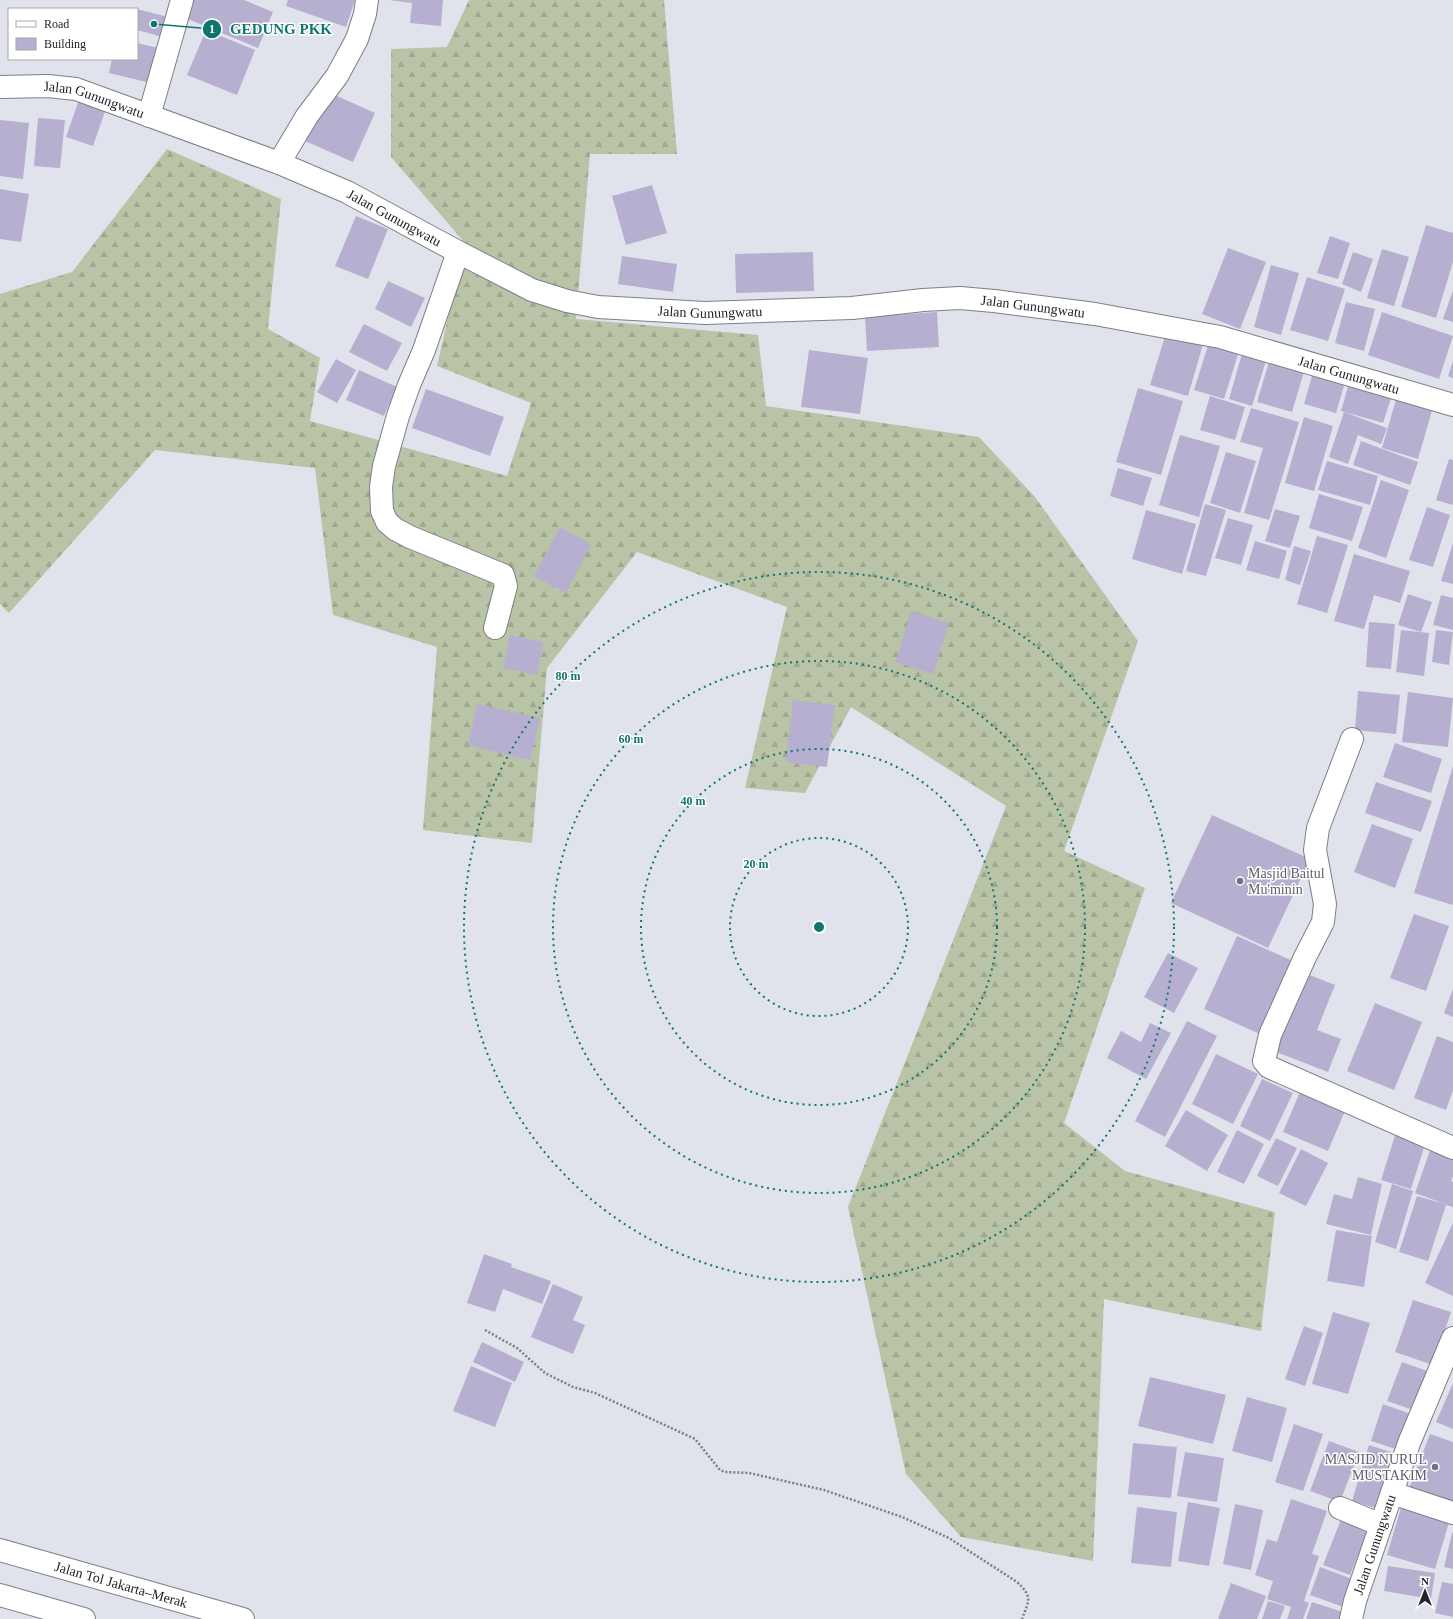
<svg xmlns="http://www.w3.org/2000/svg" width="1453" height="1619" viewBox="0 0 1453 1619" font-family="'Times New Roman',serif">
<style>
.forest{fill:url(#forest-firs)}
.building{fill:#b6afd0}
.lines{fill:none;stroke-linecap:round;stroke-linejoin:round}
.minor-casing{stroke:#7d7f87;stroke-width:24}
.highway-casing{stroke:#7d7f87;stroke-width:24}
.path{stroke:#7b7c83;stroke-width:2.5;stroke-dasharray:2 2;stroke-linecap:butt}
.minor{stroke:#fff;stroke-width:22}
.highway{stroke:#fff;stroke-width:22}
.ring{fill:none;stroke:#0f766e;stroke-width:2;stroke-dasharray:2 4}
.worship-dot{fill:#6b7280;stroke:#fff;stroke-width:1.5}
.labels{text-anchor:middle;stroke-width:3;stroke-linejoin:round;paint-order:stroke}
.street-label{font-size:14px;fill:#242428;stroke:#fff}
.worship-label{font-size:14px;fill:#5b616d;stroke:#fff;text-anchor:start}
.centre{fill:#0f766e;stroke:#fff;stroke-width:2}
.ring-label{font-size:12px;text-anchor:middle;font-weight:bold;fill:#0f766e;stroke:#fff;stroke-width:3;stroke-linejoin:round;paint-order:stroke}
.leader{fill:none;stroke:#0f766e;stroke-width:1.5}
.callout-dot{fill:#0f766e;stroke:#fff;stroke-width:1.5}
.mark-label{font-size:12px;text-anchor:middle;font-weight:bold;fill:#fff}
.callout-label{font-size:15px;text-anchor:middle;font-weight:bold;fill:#0f766e;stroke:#fff;stroke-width:3;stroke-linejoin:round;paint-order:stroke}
</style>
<defs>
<pattern id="forest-firs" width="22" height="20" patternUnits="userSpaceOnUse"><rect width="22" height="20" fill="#b9c3a6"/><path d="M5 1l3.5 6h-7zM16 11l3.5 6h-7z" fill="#9fa78f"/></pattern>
</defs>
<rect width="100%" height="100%" fill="#e1e3ec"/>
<!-- forest -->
<path class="forest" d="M469 0H664L677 154H590L576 319 758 335 766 406 979 437 1035 497 1138 641 1064 851 1145 888 1064 1123 1125 1171 1275 1212 1261 1331 1104 1299 1093 1561 961 1537 906 1474 848 1207 1006 806 851 707 805 793 745 788 787 607 637 552 547 668 532 843 423 830 437 647 333 615 315 468 155 450 9 613 0 604V294L72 272 167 149 281 199 268 329 320 358 310 421 507 476 531 403 437 366 465 243 391 157V49L447 47Z"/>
<!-- building -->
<path class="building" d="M190 0H244L273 12 258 48 183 17Z
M288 0H355L346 27 286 6Z
M389 0H443L441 26 410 23 412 3Z
M137 9 172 18 166 38 137 30Z
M206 30 255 50 237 95 187 75Z
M137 43 163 49 155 84 109 73 112 59H137Z
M328 92 375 113 353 162 305 141Z
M81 94 108 103 93 146 66 137Z
M38 118 65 120 60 168 34 166Z
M0 120 29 123 23 179 0 176Z
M652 185 667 233 626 245 612 196Z
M0 189 29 194 21 242 0 239Z
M356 216 388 229 368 279 335 266Z
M1426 225 1453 233V262L1436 318 1401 307Z
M1330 236 1350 243 1338 279 1317 273Z
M1228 248 1266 262 1240 329 1202 314Z
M1382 249 1409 257 1394 306 1367 298Z
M813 252 814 291 736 293 735 254Z
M1353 252 1373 259 1361 292 1342 284Z
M622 256 677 264 673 292 618 284Z
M1271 265 1299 273 1281 335 1254 327Z
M1307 277 1345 289 1328 341 1290 330Z
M388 281 425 298 411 327 375 309Z
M1453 290V322L1443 319Z
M1346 302 1375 309 1364 351 1335 343Z
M937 312 939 347 867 351 865 317Z
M1382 312 1453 336 1439 379 1368 355Z
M364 324 402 343 387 371 349 352Z
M1166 333 1203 344 1188 396 1150 385Z
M1210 339 1240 348 1224 399 1194 390Z
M1244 347 1268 354 1252 406 1229 399Z
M809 350 868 358 860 414 801 407Z
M1271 355 1306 365 1292 412 1257 402Z
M336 359 356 370 337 403 317 392Z
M1453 361V378L1448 376Z
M1314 369 1346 379 1336 413 1304 404Z
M359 370 397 387 384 416 346 400Z
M1351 376 1394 389 1383 423 1341 411Z
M1138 388 1183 401 1161 475 1116 462Z
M426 389 504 417 490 456 412 428Z
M1399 389 1435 400 1418 459 1382 448Z
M1210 396 1245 407 1235 440 1200 430Z
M1251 408 1299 422 1269 520 1244 513 1263 448 1240 442Z
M1344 412 1387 428 1381 444 1358 435 1348 464 1329 457Z
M1304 417 1333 426 1314 491 1285 483Z
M1180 435 1220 446 1199 517 1159 505Z
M1361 441 1418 462 1410 485 1353 465Z
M1226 452 1256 461 1240 513 1210 503Z
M1449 459 1453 460V505L1436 500Z
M1327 461 1378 476 1370 505 1318 490Z
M1118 468 1152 478 1143 506 1110 496Z
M1381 480 1409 490 1386 558 1358 548Z
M1319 494 1363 507 1352 541 1309 528Z
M1205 504 1226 510 1206 576 1186 571Z
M1427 507 1450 515 1433 567 1409 560Z
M1275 509 1300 516 1290 548 1265 541Z
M1146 510 1196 524 1182 574 1132 559Z
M1228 518 1253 525 1241 565 1215 558Z
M560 527 591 544 566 593 534 576Z
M1317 536 1348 545 1327 613 1297 604Z
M1255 541 1287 551 1279 579 1246 570Z
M1453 543V584L1441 581Z
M1294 546 1311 551 1300 585 1285 580Z
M1354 554 1410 571 1400 603 1374 595 1364 629 1334 621Z
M1408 594 1432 602 1421 632 1398 625Z
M1441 595 1453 598V630L1433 625Z
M911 611 949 623 933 674 896 662Z
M1369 622 1395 624 1391 669 1366 667Z
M1401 630 1429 633 1424 676 1396 672Z
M1436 630 1453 632 1449 665 1432 662Z
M510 635 543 642 537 675 503 668Z
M1358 691 1400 695 1396 734 1355 730Z
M1408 692 1453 698 1448 747 1402 742Z
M793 700 835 705 827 767 786 762Z
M477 704 540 718 530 760 468 745Z
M1395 743 1442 759 1431 793 1383 777Z
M1453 766V905L1414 893Z
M1376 782 1432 801 1421 832 1365 813Z
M1212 815 1310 859 1268 948 1171 903Z
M1372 824 1413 839 1395 888 1354 872Z
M1414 914 1449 926 1426 991 1390 978Z
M1237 936 1295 962 1262 1035 1204 1009Z
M1168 953 1198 968 1174 1013 1144 997Z
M1302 972 1335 985 1317 1030 1341 1039 1328 1072 1271 1050Z
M1453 989V1017L1444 1013Z
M1375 1003 1422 1022 1394 1090 1347 1071Z
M1187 1021 1217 1036 1165 1137 1135 1121Z
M1150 1023 1171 1033 1146 1079 1107 1058 1121 1031 1141 1042Z
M1437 1036 1453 1042V1090L1446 1110 1414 1098Z
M1216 1054 1258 1074 1233 1124 1192 1104Z
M1262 1079 1293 1093 1270 1141 1240 1126Z
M1302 1087 1347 1106 1328 1151 1283 1132Z
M1186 1110 1228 1135 1207 1171 1165 1146Z
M1397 1129 1427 1138 1411 1189 1381 1180Z
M1237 1130 1264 1144 1244 1184 1217 1172Z
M1276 1138 1297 1148 1278 1186 1257 1176Z
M1433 1142 1453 1149V1176L1451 1181 1453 1182V1207L1446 1205 1428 1261 1399 1252 1417 1196 1445 1204 1415 1193Z
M1301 1149 1328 1163 1306 1206 1279 1193Z
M1358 1177 1382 1184 1371 1235 1326 1224 1334 1194 1352 1199Z
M1392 1184 1413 1191 1396 1249 1375 1242Z
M1453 1223V1296L1425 1283Z
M1336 1230 1372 1236 1364 1287 1327 1281Z
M484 1254 512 1264 511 1267 551 1281 542 1304 503 1289 495 1312 467 1303Z
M553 1284 583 1297 573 1320 585 1325 573 1354 531 1337Z
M1413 1300 1451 1312 1433 1365 1395 1352Z
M1333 1312 1370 1323 1348 1394 1312 1384Z
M1304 1326 1323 1333 1305 1386 1285 1379Z
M482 1342 524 1362 515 1382 473 1362Z
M1402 1362 1430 1372 1416 1411 1387 1401Z
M471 1366 512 1383 495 1427 453 1411Z
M1150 1377 1226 1395 1213 1444 1138 1426Z
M1453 1383V1429L1436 1422Z
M1247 1397 1287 1408 1272 1462 1232 1451Z
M1383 1404 1411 1414 1399 1450 1371 1441Z
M1294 1424 1323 1434 1303 1491 1275 1482Z
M1430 1434 1453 1442V1508L1408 1491Z
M1329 1441 1359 1452 1340 1502 1310 1491Z
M1133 1443 1177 1447 1171 1498 1128 1494Z
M1369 1445 1400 1455 1382 1510 1352 1501Z
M1185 1452 1224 1458 1217 1502 1177 1496Z
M1291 1499 1327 1511 1312 1554 1319 1556 1304 1601 1309 1603 1303 1619H1287L1291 1607 1267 1599 1273 1581 1255 1575 1267 1539 1277 1542Z
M1403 1501 1451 1516 1435 1569 1387 1555Z
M1188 1502 1220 1508 1209 1566 1178 1561Z
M1235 1504 1263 1510 1251 1570 1223 1564Z
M1137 1507 1177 1512 1171 1567 1131 1563Z
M1344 1512 1371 1523 1350 1575 1323 1565Z
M1452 1533H1453V1569L1444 1567Z
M1388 1566 1435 1573 1431 1599 1384 1591Z
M1320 1567 1355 1580 1346 1608 1310 1595Z
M1442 1582 1453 1584V1617L1435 1613Z
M1231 1583 1266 1596 1257 1619H1218Z
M1268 1601 1285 1606 1280 1619H1262Z
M1312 1602 1346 1613 1344 1619H1306Z"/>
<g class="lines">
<!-- minor casing -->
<g class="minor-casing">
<g id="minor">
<path id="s1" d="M0 87 48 86 76 89 279 163 347 192 458 252 532 290 567 301 598 307 705 313 852 308 923 300 960 298 994 301 1095 314 1220 337 1453 405"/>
<path d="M149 116 182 0"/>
<path d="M279 163 307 116 337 76 357 39 365 14 367 0"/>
<path d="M458 252 424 350 409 385 398 416 384 466 381 487 382 511 387 522 395 529 410 537 503 575 506 586 495 628"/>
<path d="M1352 739 1318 828 1315 850 1325 904 1323 922 1305 957 1270 1035 1264 1061 1269 1067 1453 1148"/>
<path d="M1392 1493 1453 1513"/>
<path d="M1340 1508 1381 1525"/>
<path id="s2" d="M1351 1619 1355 1601 1409 1443 1453 1338"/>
</g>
</g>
<!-- highway casing -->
<g class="highway-casing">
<g id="highway">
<path id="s3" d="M0 1550 243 1619"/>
<path d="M0 1595 84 1619"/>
</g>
</g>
<!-- path -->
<path class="path" d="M485 1330 517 1348 545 1373 573 1387 595 1393 695 1439 720 1470 725 1472 749 1473 824 1490 902 1517 949 1538 1017 1582C1033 1597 1029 1600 1022 1619"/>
<!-- minor -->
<use href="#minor" class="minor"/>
<!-- highway -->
<use href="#highway" class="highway"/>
</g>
<!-- distance rings -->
<g class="ring">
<circle cx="819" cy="927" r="89"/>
<circle cx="819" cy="927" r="178"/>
<circle cx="819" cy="927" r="266"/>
<circle cx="819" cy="927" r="355"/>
</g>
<!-- markers -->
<g class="worship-dot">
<circle cx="1240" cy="881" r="4"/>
<circle cx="1435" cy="1467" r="4"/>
</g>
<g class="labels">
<!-- street labels -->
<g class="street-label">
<text dy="5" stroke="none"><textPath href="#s1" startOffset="96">Jalan Gunungwatu</textPath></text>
<text dy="5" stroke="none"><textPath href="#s1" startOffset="420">Jalan Gunungwatu</textPath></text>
<text dy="5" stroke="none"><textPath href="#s1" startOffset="1080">Jalan Gunungwatu</textPath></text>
<text dy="5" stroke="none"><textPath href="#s1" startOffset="756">Jalan Gunungwatu</textPath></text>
<text dy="5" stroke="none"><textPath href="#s1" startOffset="1404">Jalan Gunungwatu</textPath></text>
<text dy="5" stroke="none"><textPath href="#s2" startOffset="78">Jalan Gunungwatu</textPath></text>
<text dy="5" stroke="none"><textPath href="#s3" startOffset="126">Jalan Tol Jakarta–Merak</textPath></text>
</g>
<!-- worship labels -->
<g class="worship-label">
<text x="1248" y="878">Masjid Baitul<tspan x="1248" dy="16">Mu'minin</tspan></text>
<text x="1427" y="1464" text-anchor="end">MASJID NURUL<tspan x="1427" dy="16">MUSTAKIM</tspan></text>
</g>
</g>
<circle cx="819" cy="927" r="6" class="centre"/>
<g class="ring-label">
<text x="568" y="680">80 m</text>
<text x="631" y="743">60 m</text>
<text x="693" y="805">40 m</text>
<text x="756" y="868">20 m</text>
</g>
<!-- callouts -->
<path class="leader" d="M154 24L212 29"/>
<g class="callout-dot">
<circle cx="154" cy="24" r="4"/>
<circle cx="212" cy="29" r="10"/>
</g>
<g class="mark-label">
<text x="212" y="33">1</text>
</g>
<g class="callout-label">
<text x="281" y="34">GEDUNG PKK</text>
</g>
<!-- legend -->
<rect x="8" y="8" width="130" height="52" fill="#ffffff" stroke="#a7a7a9"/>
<rect x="16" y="21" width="20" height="6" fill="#ffffff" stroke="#a7a7a9"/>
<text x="44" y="28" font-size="12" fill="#242428">Road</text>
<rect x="16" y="38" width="20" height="12" fill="#b6afd0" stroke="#a7a7a9"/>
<text x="44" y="48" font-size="12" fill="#242428">Building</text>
<!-- north arrow -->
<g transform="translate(1425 1591)" stroke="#ffffff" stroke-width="3" paint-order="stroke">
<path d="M0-3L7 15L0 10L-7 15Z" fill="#242428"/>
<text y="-6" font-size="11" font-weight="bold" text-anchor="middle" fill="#242428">N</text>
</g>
</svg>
